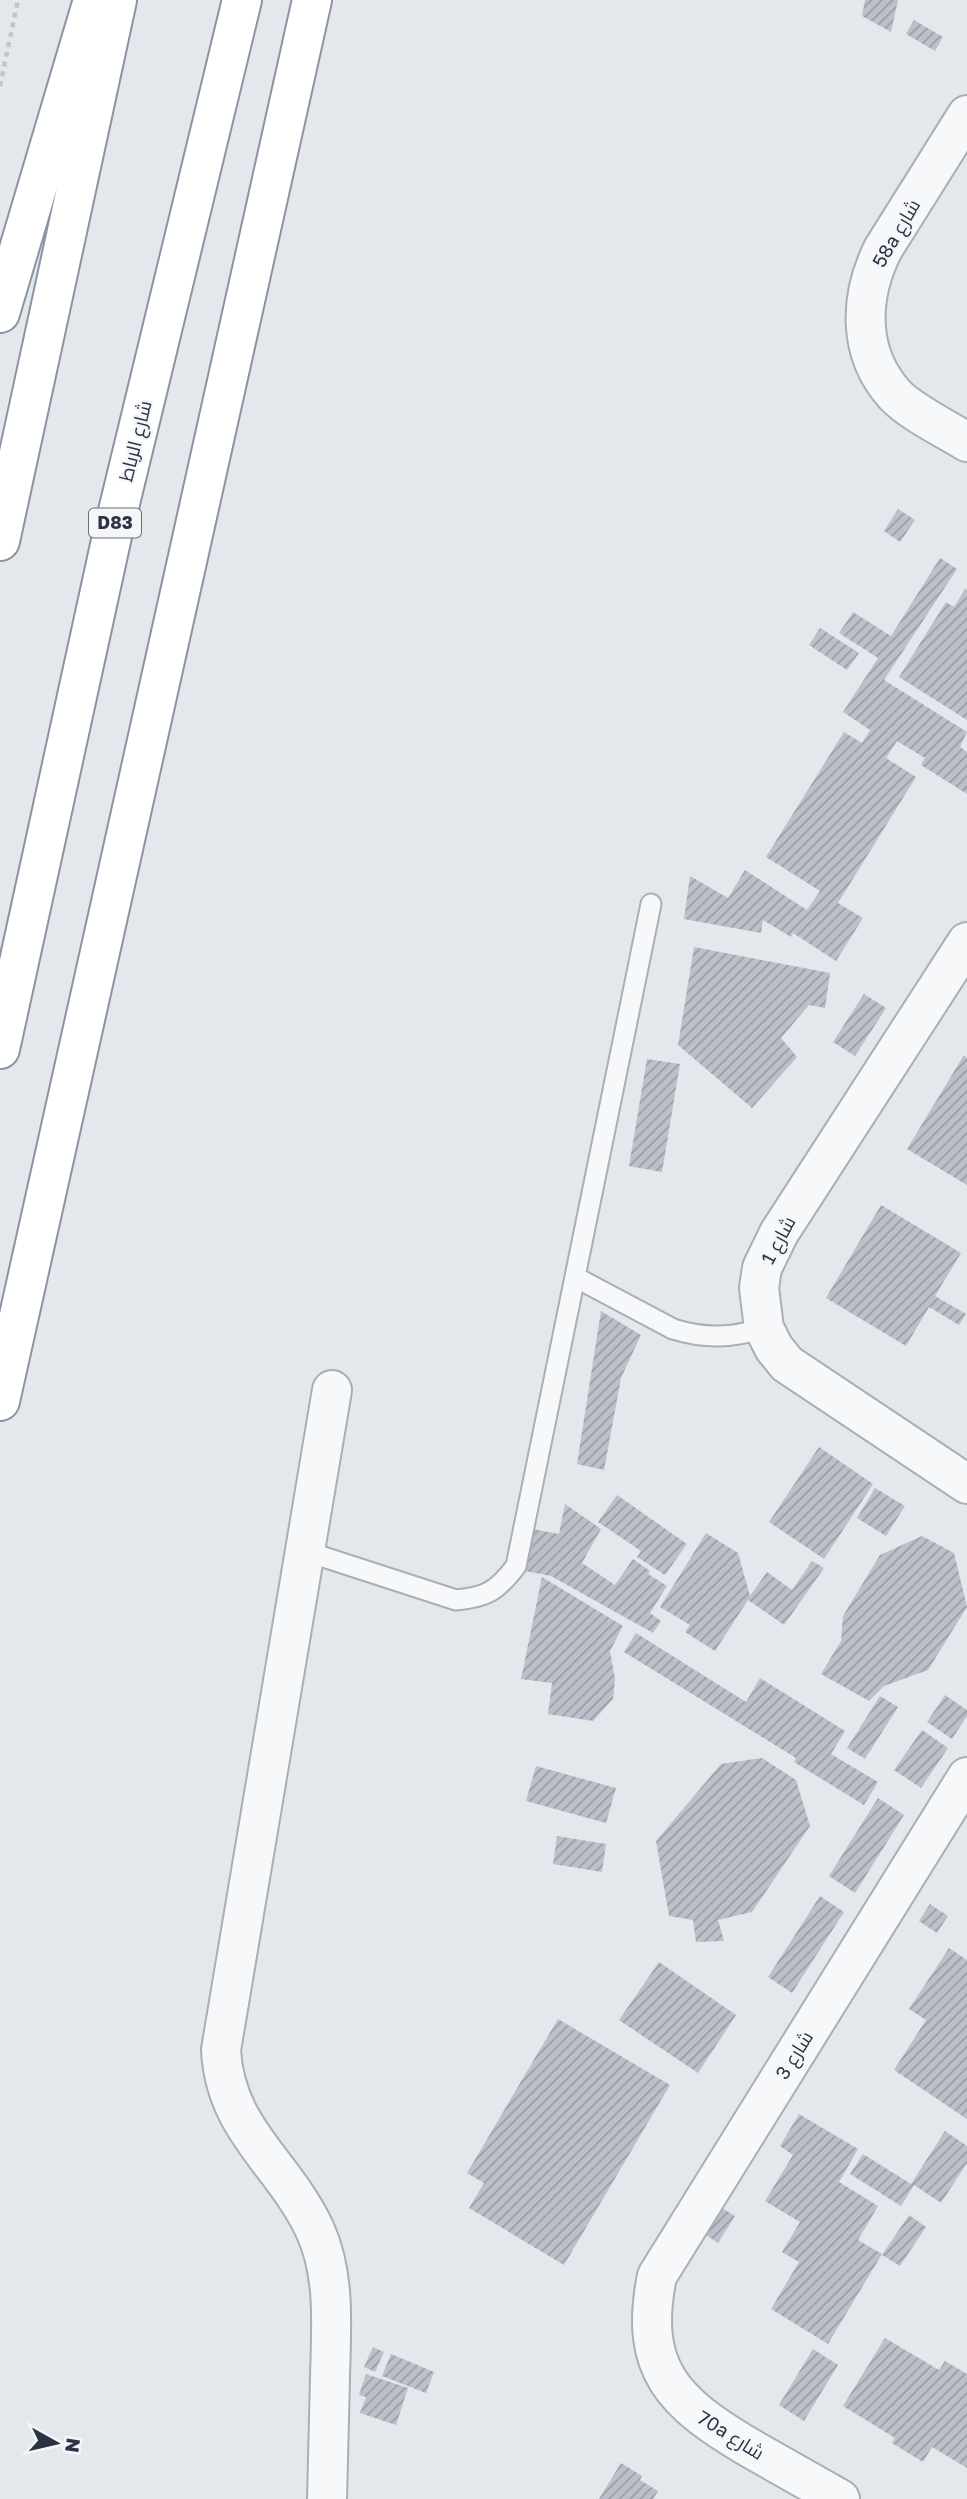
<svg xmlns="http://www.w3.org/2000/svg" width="967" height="2499" viewBox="0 0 967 2499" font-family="'Golos Text',Cairo,sans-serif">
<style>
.building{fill:url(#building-hatch)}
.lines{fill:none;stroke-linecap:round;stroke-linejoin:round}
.service-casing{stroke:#a9aeb7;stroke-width:23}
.minor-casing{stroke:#a9aeb7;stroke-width:42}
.motorway-casing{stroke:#8b94a3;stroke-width:42}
.path{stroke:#c2c5cb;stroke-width:4.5;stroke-dasharray:5 5;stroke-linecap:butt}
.service{stroke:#f7f8fa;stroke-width:19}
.minor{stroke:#f7f8fa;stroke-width:38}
.motorway{stroke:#fff;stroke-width:38}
.labels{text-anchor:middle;stroke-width:5;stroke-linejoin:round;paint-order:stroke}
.shield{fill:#f4f6f9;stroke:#676e7b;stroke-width:2}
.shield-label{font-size:18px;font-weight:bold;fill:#2b3445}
.street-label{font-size:19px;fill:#2b3445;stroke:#f4f6f9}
</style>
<defs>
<pattern id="building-hatch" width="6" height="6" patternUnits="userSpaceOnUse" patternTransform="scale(1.75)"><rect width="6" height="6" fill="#bbc0ca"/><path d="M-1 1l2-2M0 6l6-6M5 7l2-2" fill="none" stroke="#989da6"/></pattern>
</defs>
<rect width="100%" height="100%" fill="#e4e7ec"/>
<!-- building -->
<path class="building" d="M865 0H898L891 32 862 16Z
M914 20 943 37 935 51 906 34Z
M898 509 915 520 900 542 884 531Z
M940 558 957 569 884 680 967 732 960 747 967 752V794L921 765 925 758 897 741 886 758 916 777 838 903 863 918 836 961 793 933 791 937 763 920 761 933 684 919 690 876 728 898 745 870 807 910 820 891 766 857 844 732 862 743 870 730 843 712 878 658 839 633 853 612 891 636Z
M965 589 967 590V720L899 677 946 602 954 607Z
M820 628 859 653 847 670 809 645Z
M694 947 830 973 825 1008 809 1005 781 1038 797 1057 752 1108 678 1045Z
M864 994 886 1008 855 1056 833 1042Z
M964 1055 967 1058V1185L907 1149Z
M647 1059 680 1064 662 1172 629 1166Z
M881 1205 961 1253 935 1296 966 1314 959 1325 929 1307 906 1346 826 1298Z
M601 1311 641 1335 621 1378 604 1470 577 1464Z
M819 1447 873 1484 824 1559 769 1522Z
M875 1488 905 1506 886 1536 857 1518Z
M617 1495 687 1544 665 1575 637 1557 641 1551 598 1522Z
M565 1504 601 1529 582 1563 615 1585 633 1559 650 1571 648 1574 667 1586 650 1613 661 1621 653 1633 551 1576 525 1571 532 1529 559 1534Z
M706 1533 738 1553 750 1596 767 1572 792 1590 812 1561 824 1568 784 1625 748 1600 715 1651 685 1632 690 1625 660 1607Z
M922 1536 954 1553 967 1607 928 1670 884 1686 869 1701 821 1674 841 1641 843 1616 880 1555Z
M542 1577 623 1626 610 1651 615 1679 613 1699 593 1721 548 1714 552 1683 521 1679Z
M636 1633 746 1702 760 1678 845 1731 831 1754 878 1782 864 1805 794 1762 796 1758 624 1652Z
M945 1695 967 1710V1716L952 1739 927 1722Z
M880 1696 898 1707 865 1759 847 1748Z
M922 1730 948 1748 921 1788 894 1770Z
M762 1758 796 1780 810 1826 752 1912 718 1920 724 1941 696 1942 693 1920 669 1916 656 1841 721 1764Z
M536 1766 616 1788 606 1823 526 1801Z
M878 1798 904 1815 855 1893 829 1876Z
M557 1836 606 1844 602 1872 553 1864Z
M820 1896 844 1912 792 1993 768 1977Z
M930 1904 948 1916 937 1933 919 1921Z
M949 1948 967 1960V2119L894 2070 926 2020 909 2009Z
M659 1962 736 2015 698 2073 619 2020Z
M558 2019 670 2085 564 2265 469 2208 484 2183 467 2173Z
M799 2114 858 2149 839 2182 878 2206 858 2240 882 2254 828 2344 771 2309 799 2262 782 2252 800 2222 765 2201 793 2155 780 2146Z
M945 2131 967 2146V2163L941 2203 914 2185 901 2206 850 2174 863 2154 911 2184Z
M709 2200 735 2216 718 2243 693 2226Z
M909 2215 926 2227 900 2266 882 2255Z
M885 2338 939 2370 945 2361 967 2374V2468L932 2447 923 2462 892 2443 895 2438 843 2406Z
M373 2347 384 2352 375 2372 364 2367Z
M813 2349 838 2365 804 2421 779 2405Z
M391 2354 434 2372 426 2393 382 2376Z
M366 2374 408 2388 396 2425 360 2413 366 2397 359 2395Z
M621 2463 642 2476 640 2480 658 2491 653 2499H599Z"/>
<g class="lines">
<!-- service casing -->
<g class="service-casing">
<path id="service" d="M577 1278 673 1329C705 1339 732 1338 764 1328
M305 1551 456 1600C487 1597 497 1591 516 1566L651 904"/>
</g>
<!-- minor casing -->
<g class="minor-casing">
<path id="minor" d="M967 115 883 249C859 297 857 353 895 395 911 412 946 429 967 442
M967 942 779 1233 762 1268 759 1288 764 1328 774 1348 787 1364 967 1484
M327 2499C328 2458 329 2418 330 2377 331 2328 336 2276 315 2230 284 2163 225 2130 221 2050L332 1390
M840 2499C810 2482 780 2465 750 2448 674 2403 638 2370 657 2276L967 1777"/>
</g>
<!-- motorway casing -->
<g class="motorway-casing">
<path id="motorway" d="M0 313 93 0
M0 541 117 0
M0 1049 112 536 242 0
M0 1401 312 0"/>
</g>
<!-- path -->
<path class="path" d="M0 86 18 0"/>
<!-- service -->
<use href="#service" class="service"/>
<!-- minor -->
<use href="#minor" class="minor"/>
<!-- motorway -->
<use href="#motorway" class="motorway"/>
</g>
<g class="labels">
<!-- shield labels -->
<rect class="shield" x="89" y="508.5" width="52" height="29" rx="5"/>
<g class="shield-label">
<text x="115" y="529">D83</text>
</g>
<!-- street labels -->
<g class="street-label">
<text transform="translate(896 233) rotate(-60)" y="7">58a شارع</text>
<text transform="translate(135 441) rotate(-76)" y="7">شارع الرباط</text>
<text transform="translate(778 1240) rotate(-62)" y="7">شارع 1</text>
<text transform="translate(794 2055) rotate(-58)" y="7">شارع 3</text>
<text transform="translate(731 2435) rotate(32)" y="7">70a شارع</text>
</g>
</g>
<!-- north arrow -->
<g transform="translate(56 2443) rotate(98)" stroke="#f4f6f9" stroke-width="5" paint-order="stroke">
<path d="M0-5L12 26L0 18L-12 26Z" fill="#2b3445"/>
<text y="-10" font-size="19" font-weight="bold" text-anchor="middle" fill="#2b3445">N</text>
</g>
</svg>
